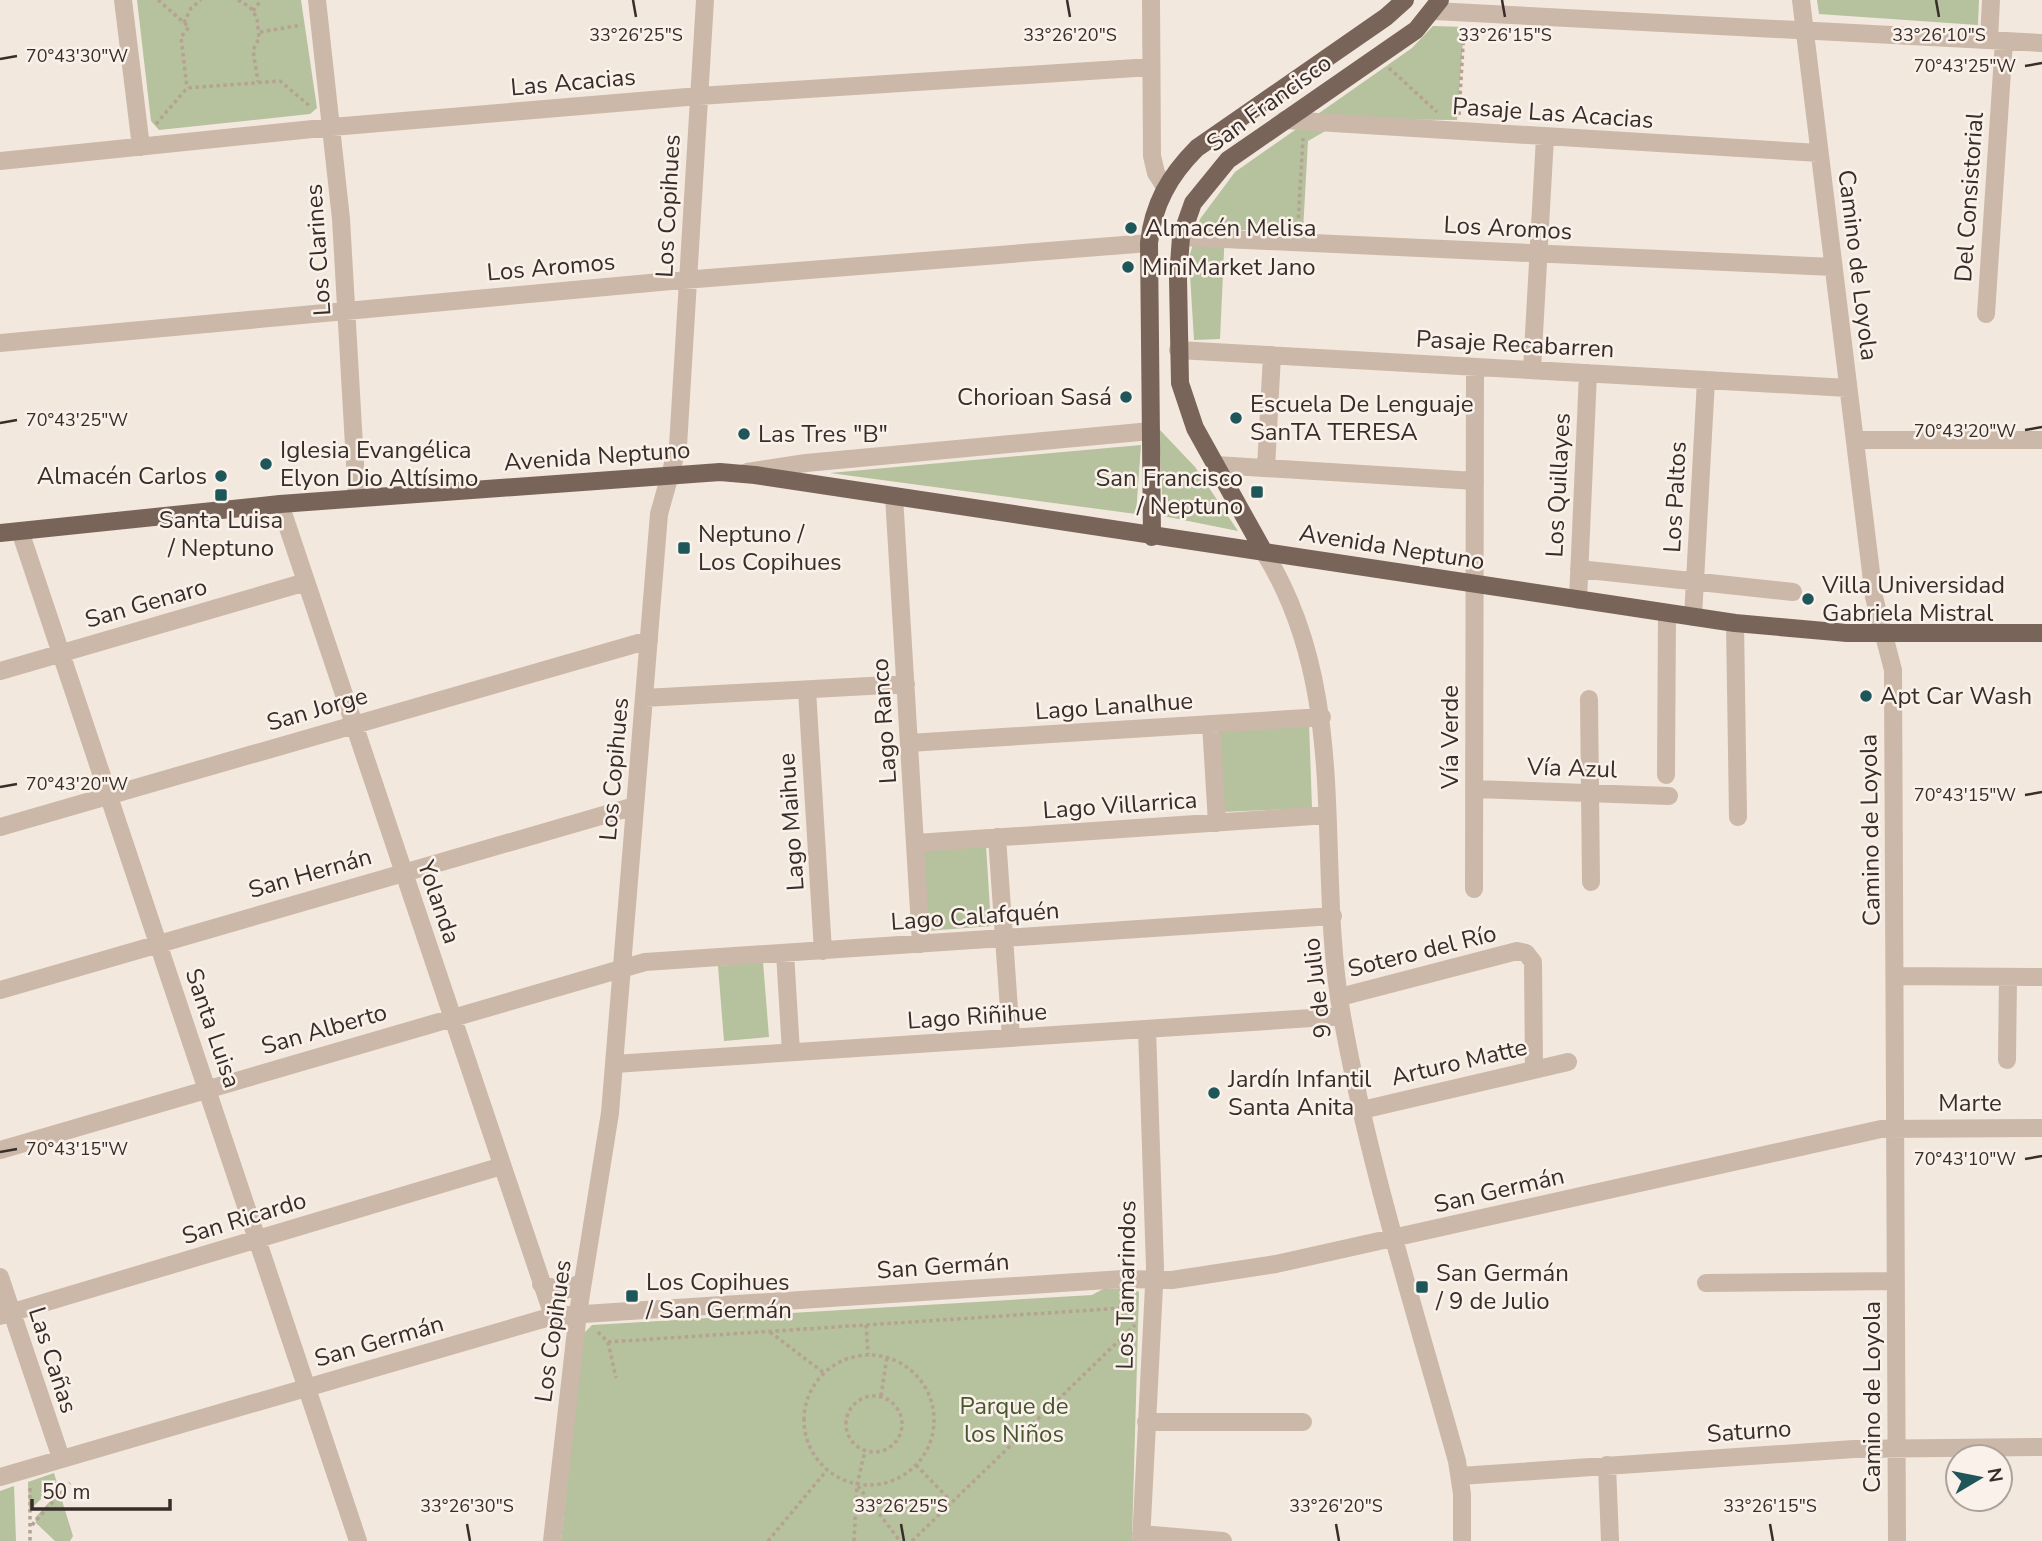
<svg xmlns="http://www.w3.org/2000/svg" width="2042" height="1541" viewBox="0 0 2042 1541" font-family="'Nunito Sans',sans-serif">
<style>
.green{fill:#b6c19d}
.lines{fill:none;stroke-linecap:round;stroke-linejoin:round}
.path{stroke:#b6a293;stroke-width:3.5;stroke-dasharray:3.5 3.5;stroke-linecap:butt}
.minor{stroke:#cbb8a9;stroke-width:18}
.major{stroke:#79645a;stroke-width:18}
.ticks{fill:none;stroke:#382d29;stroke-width:2.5}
.poi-dot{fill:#1e5659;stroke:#faf2ea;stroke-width:2.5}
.labels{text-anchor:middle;stroke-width:5;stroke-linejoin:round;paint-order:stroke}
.street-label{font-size:24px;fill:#382d29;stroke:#faf2ea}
.poi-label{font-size:24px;fill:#382d29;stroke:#faf2ea;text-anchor:start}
.park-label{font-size:24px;fill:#47562d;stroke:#faf2ea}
.ticks-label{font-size:18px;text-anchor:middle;fill:#382d29;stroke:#faf2ea;stroke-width:5;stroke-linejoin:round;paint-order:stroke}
</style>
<rect width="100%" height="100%" fill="#f2e8dd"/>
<!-- green -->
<path class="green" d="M137 0H301L317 108 310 114 159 130 151 121Z
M1817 0H1979L1978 25 1819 14Z
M1433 26 1464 27 1457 120 1346 119 1308 141 1303 231 1225 230 1220 339 1194 340 1189 258 1200 219 1235 172 1412 48Z
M1159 429 1195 467 1238 531 1163 516Z
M1141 445 1136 514 830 473Z
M1309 723 1312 808 1222 812 1217 728Z
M986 845 991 926 927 931 922 849Z
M763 962 769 1037 724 1041 718 966Z
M1129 1288 1139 1292 1132 1541H561L583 1334 592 1325 1092 1295 1103 1289Z
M54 1473 57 1483 29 1511 28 1482Z
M14 1486 16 1541H0V1491Z
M59 1491 73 1536 70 1541H55L36 1523 35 1518Z"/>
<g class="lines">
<!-- path -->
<path class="path" d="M158 0 189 27 181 37 187 88
M238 0 250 7 257 18 259 38 253 50 258 82
M253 11 261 0
M184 23 191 8 201 0
M260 32 302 25
M1389 68 1437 112
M1459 115 1464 28
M156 124 187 88 280 81 311 107
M1298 225 1303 138
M866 1325 868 1354
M598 1332 608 1342 1138 1307
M770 1332 824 1373
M608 1342 616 1378
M804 1420a65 65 0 1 1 130 0a65 65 0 1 1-130 0Z
M846 1424a28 28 0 1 1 56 0a28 28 0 1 1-56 0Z
M881 1396 887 1357
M916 1465 950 1500
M858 1486 900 1541
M30 1488V1541
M32 1525 70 1483
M768 1541 827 1470
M854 1541 857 1484 865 1451
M912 1541 1135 1325"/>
<!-- minor -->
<path class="minor" d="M123 0 141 147
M317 0 341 219 357 498
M1151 0 1152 156 1156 173 1165 187
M1801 0 1874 597 1893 670 1897 1541
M1434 11 2042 43
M1989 40 1991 0
M1285 120 1819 153
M0 161 332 127 699 96 1151 67
M1181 237 1833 267
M1986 314 2004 41
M0 343 671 281 1149 243
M1178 350 1848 388
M1532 370 1545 137
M1855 440H2042
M1216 465 1475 481
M1266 468 1272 355
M747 472 806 463 1151 431
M894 496 921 944
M280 504 553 1316
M20 531 358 1541
M1264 552C1353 695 1314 860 1342 1016 1369 1167 1416 1314 1457 1461L1462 1494V1541
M1579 569 1793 592
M1578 600 1588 373
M1693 617 1706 380
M1735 623 1738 817
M0 671 306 582
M807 690 823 951
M644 698 906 684
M1589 699 1591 882
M1211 724 1217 823
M909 743 1322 717
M1666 775 1667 613
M1474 789 1669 796
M0 827 649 640
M997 837 1011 1038
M916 843 1327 815
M1474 889 1475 367
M785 953 791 1052
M1896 976 2042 977
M0 990 635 806
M1340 997 1517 951 1526 953 1533 962 1534 1069
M2007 1060 2008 977
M614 1064 1342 1016
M1362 1110 1568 1062
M0 1150 645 962 1333 916
M0 1277 61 1458
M1706 1283 1896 1281
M541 1284 563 1291 583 1282
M0 1316 502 1166
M1146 1422H1303
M1607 1465 1610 1541
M1460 1476 1854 1449 2042 1447
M0 1477 553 1316 1123 1279 1172 1280 1276 1264 1881 1129 2042 1128
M1141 1534 1223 1541
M552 1541 578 1313 610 1113 659 514 678 446 705 0
M1141 1541 1155 1267 1147 1029"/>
<!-- major -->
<path class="major" d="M0 533 280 504 720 472 755 475 1735 623 1847 633H2042
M1152 537 1149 243C1153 205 1169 176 1197 148L1386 17 1405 0
M1264 552 1195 428 1180 383 1178 278 1181 237 1193 203 1228 160 1416 30 1440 0"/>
</g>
<!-- ticks -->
<path class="ticks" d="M633 0 636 17M1067 0 1070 17M1502 0 1505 17M1936 0 1939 17M0 59 17 56M2025 66 2042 63M0 423 17 420M2025 430 2042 427M0 787 17 784M2025 795 2042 792M0 1152 17 1149M2025 1159 2042 1156M467 1524 470 1541M901 1524 904 1541M1336 1524 1339 1541M1770 1524 1773 1541"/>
<!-- markers -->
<g class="poi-dot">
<circle cx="1131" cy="228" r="7"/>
<circle cx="1128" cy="267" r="7"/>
<circle cx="1126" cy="397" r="7"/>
<circle cx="1236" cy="418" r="7"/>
<circle cx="744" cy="434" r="7"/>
<circle cx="266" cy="464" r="7"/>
<circle cx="221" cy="476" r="7"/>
<rect x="1250" y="485" width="14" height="14" rx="3.5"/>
<rect x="214" y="488" width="14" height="14" rx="3.5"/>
<rect x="677" y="541" width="14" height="14" rx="3.5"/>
<circle cx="1808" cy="599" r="7"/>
<circle cx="1866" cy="696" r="7"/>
<circle cx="1214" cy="1093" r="7"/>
<rect x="1415" y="1280" width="14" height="14" rx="3.5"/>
<rect x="625" y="1289" width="14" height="14" rx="3.5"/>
</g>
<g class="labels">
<!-- street labels -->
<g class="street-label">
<text transform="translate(573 82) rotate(-5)" y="8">Las Acacias</text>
<text transform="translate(1269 103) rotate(-36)" y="8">San Francisco</text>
<text transform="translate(1553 113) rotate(4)" y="8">Pasaje Las Acacias</text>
<text transform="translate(1969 197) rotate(-86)" y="8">Del Consistorial</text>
<text transform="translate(668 206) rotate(-87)" y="8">Los Copihues</text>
<text transform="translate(1508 228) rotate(3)" y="8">Los Aromos</text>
<text transform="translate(318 250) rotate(-94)" y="8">Los Clarines</text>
<text transform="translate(1858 265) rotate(83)" y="8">Camino de Loyola</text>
<text transform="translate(551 267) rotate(-5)" y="8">Los Aromos</text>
<text transform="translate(1515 344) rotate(3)" y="8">Pasaje Recabarren</text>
<text transform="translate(597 456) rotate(-4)" y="8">Avenida Neptuno</text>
<text transform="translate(1558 485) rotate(-87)" y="8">Los Quillayes</text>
<text transform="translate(1675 497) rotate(-87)" y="8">Los Paltos</text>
<text transform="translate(1392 547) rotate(9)" y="8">Avenida Neptuno</text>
<text transform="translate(146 603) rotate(-16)" y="8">San Genaro</text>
<text transform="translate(1114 706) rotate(-4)" y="8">Lago Lanalhue</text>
<text transform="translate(317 709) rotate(-16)" y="8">San Jorge</text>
<text transform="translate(884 721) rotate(-94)" y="8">Lago Ranco</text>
<text transform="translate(1450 737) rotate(-90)" y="8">Vía Verde</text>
<text transform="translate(1572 768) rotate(2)" y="8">Vía Azul</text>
<text transform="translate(614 769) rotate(-85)" y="8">Los Copihues</text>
<text transform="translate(1120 805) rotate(-4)" y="8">Lago Villarrica</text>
<text transform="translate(791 822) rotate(-94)" y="8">Lago Maihue</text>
<text transform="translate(1870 830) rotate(-91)" y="8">Camino de Loyola</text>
<text transform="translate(310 873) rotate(-16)" y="8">San Hernán</text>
<text transform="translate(439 902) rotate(71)" y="8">Yolanda</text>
<text transform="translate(975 916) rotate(-4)" y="8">Lago Calafquén</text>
<text transform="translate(1422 951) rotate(-14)" y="8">Sotero del Río</text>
<text transform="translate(1317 988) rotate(-97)" y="8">9 de Julio</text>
<text transform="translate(977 1016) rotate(-4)" y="8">Lago Riñihue</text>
<text transform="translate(213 1028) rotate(71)" y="8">Santa Luisa</text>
<text transform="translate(324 1029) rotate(-16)" y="8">San Alberto</text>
<text transform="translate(1459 1062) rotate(-13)" y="8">Arturo Matte</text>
<text x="1970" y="1111">Marte</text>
<text transform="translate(1499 1190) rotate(-13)" y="8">San Germán</text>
<text transform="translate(244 1218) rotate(-17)" y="8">San Ricardo</text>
<text transform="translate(943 1266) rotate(-4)" y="8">San Germán</text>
<text transform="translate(1126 1285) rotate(-89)" y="8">Los Tamarindos</text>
<text transform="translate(553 1331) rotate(-82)" y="8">Los Copihues</text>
<text transform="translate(379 1341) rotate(-16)" y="8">San Germán</text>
<text transform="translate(53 1360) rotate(72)" y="8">Las Cañas</text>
<text transform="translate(1872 1397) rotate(-90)" y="8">Camino de Loyola</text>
<text transform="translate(1749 1431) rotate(-4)" y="8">Saturno</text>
</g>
<!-- poi labels -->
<g class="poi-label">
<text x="1145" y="236">Almacén Melisa</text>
<text x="1142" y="275">MiniMarket Jano</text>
<text x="1112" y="405" text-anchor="end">Chorioan Sasá</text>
<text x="1250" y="412">Escuela De Lenguaje<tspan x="1250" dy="28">SanTA TERESA</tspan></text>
<text x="758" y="442">Las Tres "B"</text>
<text x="280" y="458">Iglesia Evangélica<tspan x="280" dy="28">Elyon Dio Altísimo</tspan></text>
<text x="207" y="484" text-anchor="end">Almacén Carlos</text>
<text x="1243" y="486" text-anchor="end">San Francisco<tspan x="1243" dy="28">/ Neptuno</tspan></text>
<text x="221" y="528" text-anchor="middle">Santa Luisa<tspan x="221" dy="28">/ Neptuno</tspan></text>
<text x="698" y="542">Neptuno /<tspan x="698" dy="28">Los Copihues</tspan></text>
<text x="1822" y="593">Villa Universidad<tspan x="1822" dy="28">Gabriela Mistral</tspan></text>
<text x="1880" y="704">Apt Car Wash</text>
<text x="1228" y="1087">Jardín Infantil<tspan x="1228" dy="28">Santa Anita</tspan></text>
<text x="1436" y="1281">San Germán<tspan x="1436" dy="28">/ 9 de Julio</tspan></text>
<text x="646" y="1290">Los Copihues<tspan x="646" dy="28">/ San Germán</tspan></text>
</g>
<!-- park labels -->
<g class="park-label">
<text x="1014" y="1414">Parque de<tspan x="1014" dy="28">los Niños</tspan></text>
</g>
</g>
<g class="ticks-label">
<text x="636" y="41">33°26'25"S</text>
<text x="1070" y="41">33°26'20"S</text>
<text x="1505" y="41">33°26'15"S</text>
<text x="1939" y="41">33°26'10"S</text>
<text x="77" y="62">70°43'30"W</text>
<text x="1965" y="72">70°43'25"W</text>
<text x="77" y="426">70°43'25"W</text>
<text x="1965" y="437">70°43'20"W</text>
<text x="77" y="790">70°43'20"W</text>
<text x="1965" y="801">70°43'15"W</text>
<text x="77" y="1155">70°43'15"W</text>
<text x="1965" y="1165">70°43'10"W</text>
<text x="467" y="1512">33°26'30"S</text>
<text x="901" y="1512">33°26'25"S</text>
<text x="1336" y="1512">33°26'20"S</text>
<text x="1770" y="1512">33°26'15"S</text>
</g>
<!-- north arrow -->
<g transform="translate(1979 1478) rotate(80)"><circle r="33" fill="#faf2ea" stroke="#aca39d" stroke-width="2"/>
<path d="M0-5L12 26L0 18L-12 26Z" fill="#1e5659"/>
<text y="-10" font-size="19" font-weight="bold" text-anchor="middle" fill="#382d29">N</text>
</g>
<!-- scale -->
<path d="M32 1499v10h138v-10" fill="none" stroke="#382d29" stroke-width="3.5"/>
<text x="42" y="1499" font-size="21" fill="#382d29" stroke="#faf2ea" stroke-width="5" paint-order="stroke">50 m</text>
</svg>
